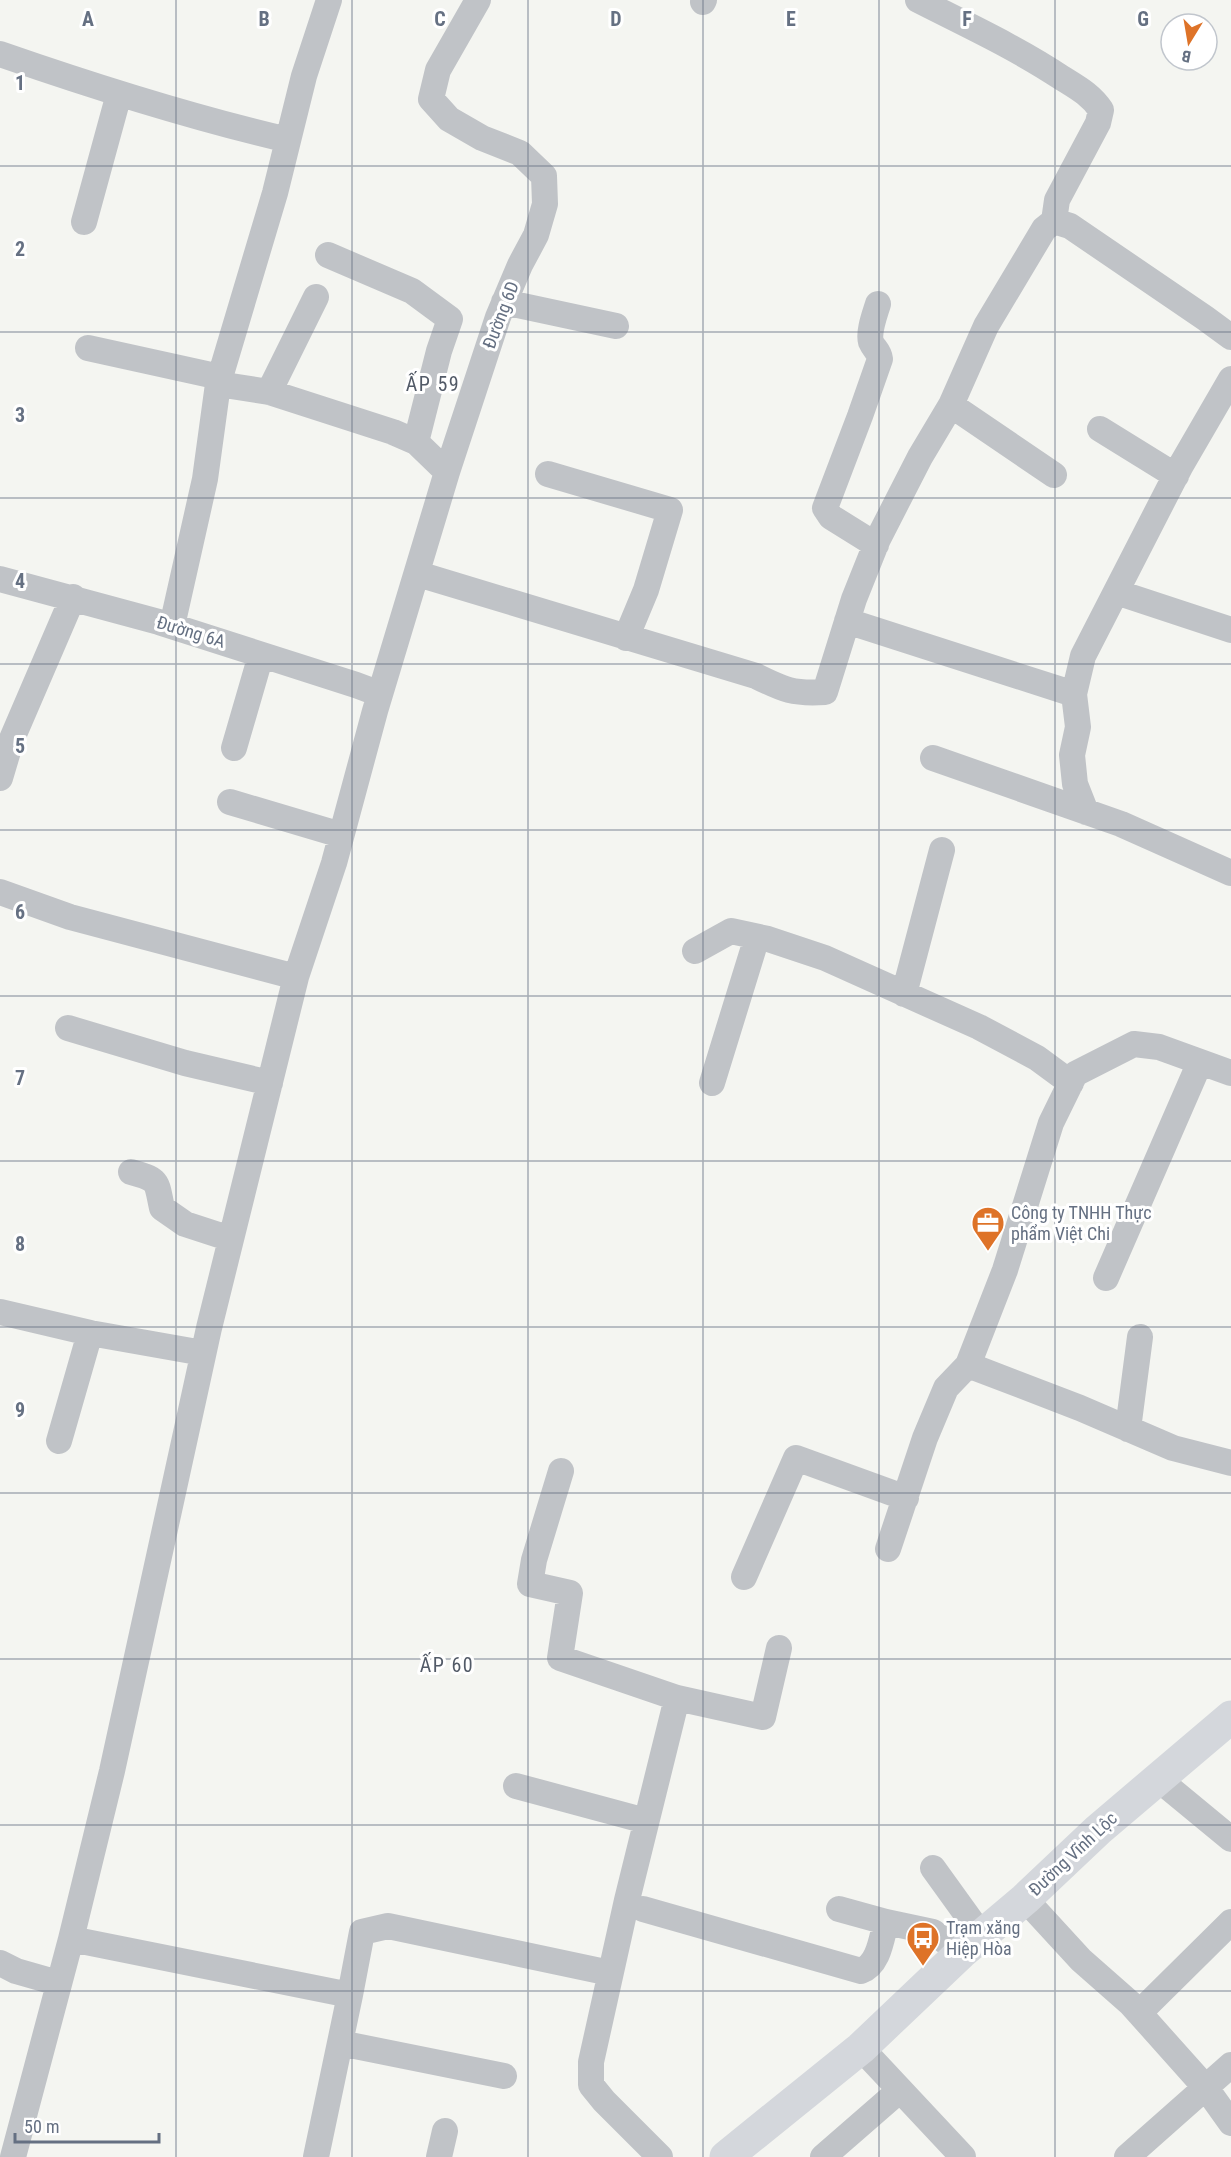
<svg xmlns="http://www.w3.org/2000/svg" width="1231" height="2157" viewBox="0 0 1231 2157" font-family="'Roboto Condensed',sans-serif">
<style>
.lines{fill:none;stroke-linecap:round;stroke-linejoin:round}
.minor{stroke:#c0c3c7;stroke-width:26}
.major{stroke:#d4d7dc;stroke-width:33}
.grid{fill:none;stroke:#657082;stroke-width:1.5;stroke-opacity:0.55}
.labels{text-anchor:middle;stroke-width:6;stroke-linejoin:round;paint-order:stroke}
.street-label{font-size:18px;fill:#657082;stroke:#fff}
.poi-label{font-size:18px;fill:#657082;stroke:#fff;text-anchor:start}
.neighbourhood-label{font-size:20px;letter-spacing:1.5px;fill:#525a67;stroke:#fff}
.grid-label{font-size:20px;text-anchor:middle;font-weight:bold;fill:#657082;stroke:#fff;stroke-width:6;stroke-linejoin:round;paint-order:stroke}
</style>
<rect width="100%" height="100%" fill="#f4f5f1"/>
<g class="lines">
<!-- minor -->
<path class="minor" d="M918 0C967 25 1017 48 1062 78 1078 88 1091 95 1101 110L1098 123 1057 200 1054 221
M703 2 704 0
M0 54C95 87 190 117 288 140
M84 222 119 94
M328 255 412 291 450 319 439 351 416 442
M504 302 616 326
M88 348 220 377
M218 384 269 392 393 432 416 442 447 472
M269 392 316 297
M951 405 1054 475
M1100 429 1176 476
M548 474 670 510 646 590 626 638
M876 545 831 517 825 508 860 416 880 359C879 351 874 349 871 342 868 332 875 314 878 304
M418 574 756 676C784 690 793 694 825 692L854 599 878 539 920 457 951 405 986 326 1044 229 1054 221 1070 226 1205 318 1231 337
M0 579 159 622 356 685 380 694
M1116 592 1231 630
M847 621 1074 694
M172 626 205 479 218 384 275 193 304 76 329 0
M234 748 261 655
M933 758 1121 824 1231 873
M0 778 11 741 73 597
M230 802 341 835
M1086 812 1075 784 1072 755 1078 727 1074 694 1083 656 1180 467 1231 379
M0 892 70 917 296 977
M695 951 731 931 768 939 825 958 979 1027 1037 1058 1071 1083
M904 994 942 850
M68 1028 185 1063 270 1083
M1231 1073 1159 1047 1134 1044 1075 1074 1051 1123 1005 1270 968 1365 1080 1408 1173 1448 1231 1463
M712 1083 757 937
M131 1172C160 1180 156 1181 162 1208L185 1224 231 1239
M1106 1278 1200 1062
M0 1312 90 1333
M1128 1429 1140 1337
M59 1441 90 1333 203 1353
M561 1471 534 1560 530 1584 570 1593 560 1658 677 1698 763 1717 779 1648
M888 1549 925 1438 946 1388 968 1365
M744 1577 796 1458 906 1498
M1157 1778 1231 1839
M516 1786 646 1821
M933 1868 982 1936
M1025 1899 1081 1960 1131 2004 1206 2088 1231 2123
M643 1909 861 1971C879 1964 881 1940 886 1922
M839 1909 886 1922 933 1932 961 1953
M71 1939 350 1995 362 1932 388 1926 610 1973
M0 1963 16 1971 58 1983
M1139 2013 1231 1922
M340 2043 504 2076
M861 2048 963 2157
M13 2157 71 1939 112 1771 209 1328 296 977 334 863 375 711 447 472 498 317 520 265 536 235 545 204 544 176 520 153 482 138 449 119 431 99 438 70 478 0
M316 2157 350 1995
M439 2157 445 2131
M660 2157 604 2101 591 2085V2062L627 1900 677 1698
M823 2157 900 2090
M1127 2157 1231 2065"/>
<!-- major -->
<path class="major" d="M726 2157 861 2048 961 1953 1025 1899 1098 1830 1231 1717"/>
</g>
<!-- grid -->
<path class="grid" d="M176 0V2157M352 0V2157M528 0V2157M703 0V2157M879 0V2157M1055 0V2157M0 166H1231M0 332H1231M0 498H1231M0 664H1231M0 830H1231M0 996H1231M0 1161H1231M0 1327H1231M0 1493H1231M0 1659H1231M0 1825H1231M0 1991H1231"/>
<!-- icons -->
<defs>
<g id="office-pin" transform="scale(1.725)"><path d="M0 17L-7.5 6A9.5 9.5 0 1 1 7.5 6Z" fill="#de7328" stroke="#fff"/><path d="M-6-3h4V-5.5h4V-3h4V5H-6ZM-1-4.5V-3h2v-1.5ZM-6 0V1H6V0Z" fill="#fff"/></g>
<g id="bus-pin" transform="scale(1.725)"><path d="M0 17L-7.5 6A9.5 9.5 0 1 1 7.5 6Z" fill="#de7328" stroke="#fff"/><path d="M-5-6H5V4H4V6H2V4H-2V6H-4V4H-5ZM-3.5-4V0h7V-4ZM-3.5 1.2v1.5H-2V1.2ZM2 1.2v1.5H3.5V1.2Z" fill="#fff"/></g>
</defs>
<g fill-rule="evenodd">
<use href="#office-pin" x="988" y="1223"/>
<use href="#bus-pin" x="923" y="1938"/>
</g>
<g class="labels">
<!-- street labels -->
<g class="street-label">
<text transform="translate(501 315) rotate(-69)" y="6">Đường 6D</text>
<text transform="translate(191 632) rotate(17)" y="6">Đường 6A</text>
<text transform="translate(1073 1854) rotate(-43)" y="6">Đường Vĩnh Lộc</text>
</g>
<!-- poi labels -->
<g class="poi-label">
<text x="1011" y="1219">Công ty TNHH Thực<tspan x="1011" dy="21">phẩm Việt Chi</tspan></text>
<text x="946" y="1934">Trạm xăng<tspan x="946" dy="21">Hiệp Hòa</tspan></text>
</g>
<!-- neighbourhood labels -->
<g class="neighbourhood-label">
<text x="433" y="391">ẤP 59</text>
<text x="447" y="1672">ẤP 60</text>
</g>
</g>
<g class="grid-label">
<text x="88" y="26">A</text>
<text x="264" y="26">B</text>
<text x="440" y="26">C</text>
<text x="616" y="26">D</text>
<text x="791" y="26">E</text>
<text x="967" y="26">F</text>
<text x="1143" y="26">G</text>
<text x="20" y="90">1</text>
<text x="20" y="256">2</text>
<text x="20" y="422">3</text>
<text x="20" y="588">4</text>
<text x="20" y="753">5</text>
<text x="20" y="919">6</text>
<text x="20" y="1085">7</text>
<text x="20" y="1251">8</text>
<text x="20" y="1417">9</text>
</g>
<!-- north arrow -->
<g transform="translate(1189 42) rotate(191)"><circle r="28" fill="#ffffff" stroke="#c1c6cd" stroke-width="1.5"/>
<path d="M0-4.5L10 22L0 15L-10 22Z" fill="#de7328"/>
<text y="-9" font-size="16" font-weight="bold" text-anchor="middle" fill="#657082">B</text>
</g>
<!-- scale -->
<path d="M15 2133v9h144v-9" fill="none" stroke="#657082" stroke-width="3"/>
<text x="24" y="2133" font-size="18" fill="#657082" stroke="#ffffff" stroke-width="4.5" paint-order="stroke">50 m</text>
</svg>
